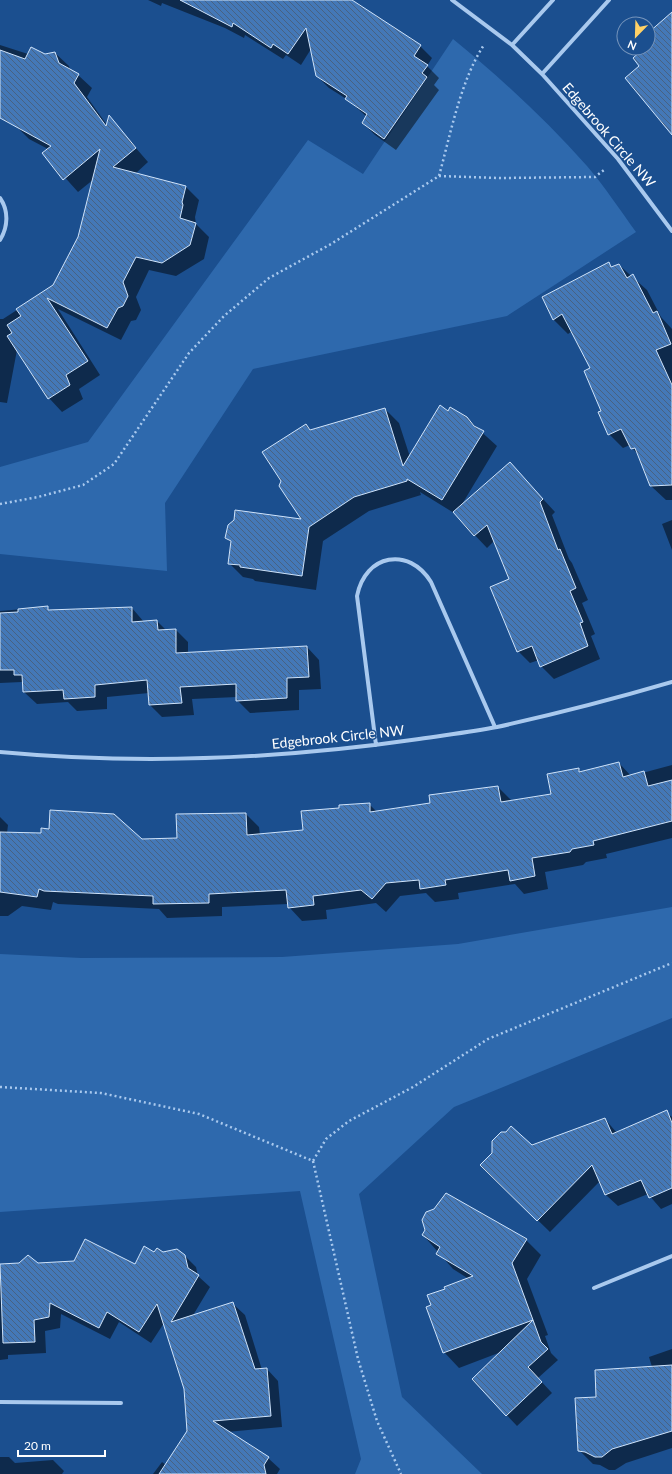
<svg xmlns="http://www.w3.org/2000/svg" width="672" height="1474" viewBox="0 0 672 1474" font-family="Lato,sans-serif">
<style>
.park{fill:#2e69ad}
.shadow{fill:#0007}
.building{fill:url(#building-back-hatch);stroke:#cfe3fa}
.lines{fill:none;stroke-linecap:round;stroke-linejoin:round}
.path{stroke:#a9c9ee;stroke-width:2.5;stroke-dasharray:2 3;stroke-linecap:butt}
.minor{stroke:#a9c9ee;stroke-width:4}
.labels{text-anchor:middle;stroke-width:3;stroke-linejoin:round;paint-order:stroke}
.street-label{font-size:14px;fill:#fff;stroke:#1b4f8f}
</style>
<defs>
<pattern id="building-back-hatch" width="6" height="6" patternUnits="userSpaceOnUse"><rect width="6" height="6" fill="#4478b7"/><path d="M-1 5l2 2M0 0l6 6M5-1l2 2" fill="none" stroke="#486282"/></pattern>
</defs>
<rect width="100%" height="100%" fill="#1b4f8f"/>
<!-- park -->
<path class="park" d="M453 39C501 78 546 120 587 166 605 187 620 210 636 232L507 316 253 369 165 503 167 571 0 554V467L88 442 308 140 363 174Z
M672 907V1018L454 1107 359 1194 402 1397 482 1474H355L361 1459 300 1191 0 1212V954L81 958 282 957 458 944Z"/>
<!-- shadow -->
<path class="shadow" d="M148 0H350L420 46 432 58 427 66 439 78 434 85 439 90 396 150 375 135 363 123 367 117 348 100 329 88 317 76 311 49 301 65 286 55 283 59 245 35 244 38 225 28 162 3 161 6Z
M672 14V133L641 66 639 54 634 48H648V34Z
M0 45 28 54 45 56 55 53 69 66 70 70 78 75 92 88 87 97 107 125 109 117 148 162 135 174 186 187 199 200 195 217 196 224 209 237 204 259 176 276 149 270 136 297 141 310 136 320 131 321 121 340 58 309 100 375 79 389 83 399 62 412 49 398 17 350 7 403 0 402V319H3L54 286 79 238 94 179 78 192 43 153 48 149 29 139 0 110Z
M609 264 613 268 619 265 647 290 661 317 672 329V500H666L651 486 639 456 630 445 623 448 609 434 592 369 572 331 568 334 554 320 543 297Z
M385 409 399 423 410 457 448 413 466 418 497 446 461 506 510 463 555 512 552 515 569 559 572 563 588 600 582 603 595 634 591 636 600 659 554 679 541 666 539 660 530 663 518 651 511 580 494 541 487 548 454 513 420 492 421 495 369 511 323 541 316 590 255 581 253 579 243 577 229 563 232 543 226 538 303 520 306 425 312 431Z
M672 520V550L662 524Z
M47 607 51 611 132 608 144 622 157 621 167 631 176 630 188 642V653L307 647 319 660 321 689 299 690V710L250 713 237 700V697L192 699 194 715 162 717 150 705 149 693 107 697V709L77 711 68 702 37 704 24 692 22 682 0 683V611Z
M619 763 631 776 672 765V838L606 854 607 858 586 862 583 865 545 872 548 889 524 894 515 884 458 893 459 899 435 902 426 893 400 896 386 912 376 903 326 910 327 919 302 921 289 907 288 904 222 907V916L167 918 159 909 58 904 53 902 51 910 22 906 8 916H0V817L8 825 7 833 142 840 178 838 246 814 259 827 260 835 304 831 340 808 369 804 377 812 431 804 498 787 512 801 553 795 578 769 582 773Z
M666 1112 672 1117V1204L661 1209 648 1194 618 1206 606 1195 600 1181 550 1232 481 1165 605 1119 617 1133Z
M423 1235 526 1240 541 1255 527 1279 548 1335 545 1336 551 1353 558 1360 538 1378 552 1393 517 1426 473 1379 501 1352 459 1368 444 1352 433 1306 446 1289 469 1279 453 1269Z
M163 1253 185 1256 196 1267 198 1276 210 1287 192 1317 233 1304 245 1315 262 1370 267 1369 278 1381 282 1427 227 1432 268 1458 280 1469 277 1474H153L162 1462 166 1465 188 1432 185 1389 164 1323 151 1343 119 1322 110 1339 61 1314 60 1328 45 1331 46 1353 8 1355V1359L0 1360V1267L37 1264 136 1266 154 1254Z
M672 1349V1448L626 1463 615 1470H609L600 1465 593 1464 579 1450 598 1398 652 1367 649 1357Z
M0 1457H9L15 1463 53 1460 64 1471 62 1474H0Z"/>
<!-- building -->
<path class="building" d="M180 0H352L421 45 414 56 428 65 422 73 427 77 384 139 362 123 367 114 345 99 347 96 316 76 306 28 288 54 273 44 271 48 233 23 232 27Z
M672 12V135L625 78 639 66 633 58 644 48H648V33Z
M31 47 45 54 55 52 59 63 79 74 74 83 106 126 109 115 136 148 113 167 186 186 182 202 183 205 180 218 196 223 190 245 162 263 136 257 123 282 128 296 123 306 118 308 107 328 47 298 88 361 66 375 70 385 48 399 7 336 12 333 7 325 21 316 16 309 53 285 78 237 100 149 63 180 42 153 51 146 0 118V50L25 59Z
M609 262 611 267 619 264 627 278 633 274 653 313 657 311 671 344 656 350 672 385V485L650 486 635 448 631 449 621 429 608 435 598 412 601 411 584 371 590 368 562 314 553 320 542 297Z
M440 405 448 411 450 407 467 417 474 426 484 431 442 500 407 479V481L354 497 309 527 302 576 240 567V565L228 564 231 541 225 538 228 525 234 520 235 510 301 519 279 486 281 481 262 452 306 424 310 430 385 408 403 466Z
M510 462 543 499 540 502 558 550 560 549 576 588 570 591 583 622 580 623 588 646 540 667 532 646 517 652 490 587 509 579 487 525 474 536 453 512Z
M48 606V610L132 607V622L157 620 158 630 176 629V653L307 646 309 677 287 678V698L236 701V684L180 687 182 703 149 705 147 680 95 685V697L64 699 63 690 23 692 22 675H14V670H0V613L18 612V609Z
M619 762 623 777 644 771 648 786 672 780V821L593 841 594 845 572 849 570 852 532 858 535 876 510 881 508 870 445 880 446 885 420 889 419 880 386 883 372 899 361 890 313 896 314 905 288 908 286 890 209 894V903L153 904V896L44 891 39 889 37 897 0 892V832L41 833V828L49 829 50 810 114 814 142 839 177 838 176 814 246 813 247 835 303 830 301 811 339 808V805L370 803V812L430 803 429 795 498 786 501 802 551 794 547 774 579 768V772Z
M667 1110 672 1123V1188L649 1198 641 1180 605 1195 592 1165 537 1221 480 1165 492 1153V1141L501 1132H506L511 1126 532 1145 605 1118 612 1134Z
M446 1193 527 1239 512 1263 533 1320 443 1353 426 1307 431 1305 427 1295 445 1289 444 1287 473 1276 436 1254 440 1247 422 1235 425 1230 422 1220 426 1212 434 1209Z
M85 1239 135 1264 144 1246 154 1252 157 1248 163 1252 177 1249 185 1255 188 1268 199 1275 171 1322 233 1302 255 1369 267 1368 271 1416 213 1421 269 1457 264 1465 266 1474H159L187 1431 184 1389 157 1304 139 1332 107 1312 99 1328 50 1303 49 1317 34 1320 35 1342 3 1343 0 1264 19 1263 28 1255 38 1263 74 1261Z
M533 1320 541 1342 548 1349 528 1367 542 1382 506 1416 472 1379Z
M672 1365V1431L612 1449 602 1457H595L585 1452 578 1451 575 1398 596 1397 595 1370Z"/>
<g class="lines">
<!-- path -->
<path class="path" d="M439 176 499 178 595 177 604 170
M0 504 38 497 83 485 114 464 189 353 224 316 269 278 331 244 439 176C450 136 461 79 484 45
M0 1087 101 1093 199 1114 313 1161 326 1139 349 1121 413 1087 488 1039 672 963
M313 1161 358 1359 377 1421 401 1474"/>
<!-- minor -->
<path class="minor" d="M452 0 512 45 542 74 618 159 672 231
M512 45 553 0
M542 74 609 0
M0 198C9 211 8 227 0 240
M376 745 357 596C365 554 409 546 431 582L495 727
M0 752C139 765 281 759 419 739 445 735 471 732 497 727 556 714 614 699 672 682
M594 1288 672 1256
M0 1402 121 1403"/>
</g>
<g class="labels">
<!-- street labels -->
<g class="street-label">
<text transform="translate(609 135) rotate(49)" y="5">Edgebrook Circle NW</text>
<text transform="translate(338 737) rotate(-6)" y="5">Edgebrook Circle NW</text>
</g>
</g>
<!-- north arrow -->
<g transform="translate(636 36) rotate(203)"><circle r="19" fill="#1b4f8f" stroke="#7695bc"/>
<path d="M0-3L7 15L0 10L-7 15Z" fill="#ffd166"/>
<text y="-6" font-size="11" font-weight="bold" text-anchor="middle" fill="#ffffff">N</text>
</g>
<!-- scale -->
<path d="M18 1450v6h87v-6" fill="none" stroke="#ffffff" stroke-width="2"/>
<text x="24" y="1450" font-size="12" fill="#ffffff" stroke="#1b4f8f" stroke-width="3" paint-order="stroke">20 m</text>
</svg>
